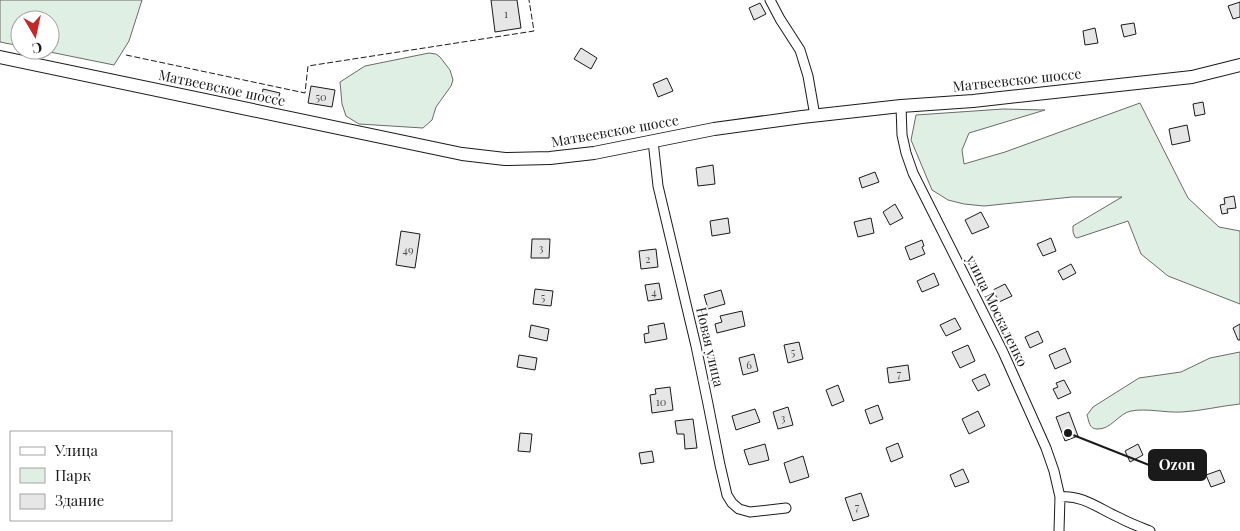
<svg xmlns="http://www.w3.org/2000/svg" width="1240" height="531" viewBox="0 0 1240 531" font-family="'Playfair Display',serif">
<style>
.green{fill:#e0efe3;stroke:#6a6a6a}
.building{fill:#e6e6e6;stroke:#1a1a1a}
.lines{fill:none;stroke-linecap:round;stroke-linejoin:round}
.minor-casing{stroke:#1a1a1a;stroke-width:11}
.secondary-casing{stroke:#1a1a1a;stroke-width:14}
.minor{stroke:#fff;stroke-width:9}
.secondary{stroke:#fff;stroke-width:12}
.fence{stroke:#1a1a1a;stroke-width:1;stroke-dasharray:6 2.5;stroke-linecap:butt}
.labels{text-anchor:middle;stroke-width:4;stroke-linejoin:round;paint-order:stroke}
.number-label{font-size:11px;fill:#4d4d4d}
.street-label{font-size:14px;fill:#1a1a1a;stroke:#fff}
.leader{fill:none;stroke:#1a1a1a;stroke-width:2}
.callout-dot{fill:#1a1a1a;stroke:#fff;stroke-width:2}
.callout{fill:#1a1a1a;stroke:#1a1a1a;stroke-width:2}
.callout-label{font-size:15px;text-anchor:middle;font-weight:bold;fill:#fff}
</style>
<rect width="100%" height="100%" fill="#fff"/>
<!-- green -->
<path class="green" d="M0 0H142L129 41 114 65 40 50H50V20H20V46L0 42Z
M429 53 436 54 440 57 450 70 453 80 451 86 436 107 432 120 423 128 359 124 346 116 342 104 340 82 365 66Z
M1140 103 1188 198 1219 227 1240 231V304L1168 276 1141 254 1128 221 1077 238 1075 237 1073 232V226L1122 197H1072L984 206 964 204 948 200 932 190 911 140 916 115 1003 109 1045 110 969 133 962 150 964 164 1005 152Z
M1240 352V404C1220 406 1201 411 1182 412 1165 413 1148 408 1131 411 1119 413 1111 430 1097 429 1089 429 1089 421 1087 415L1093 407 1139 378 1181 372 1210 358Z"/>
<!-- building -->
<path class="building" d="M491 0H517L521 28 495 32Z
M1240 2V17L1233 19 1228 6Z
M760 3 766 14 754 20 749 8Z
M1134 23 1136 34 1124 37 1121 25Z
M1095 28 1098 43 1085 45 1083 31Z
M581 48 597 58 591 69 574 59Z
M667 78 673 91 658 97 653 84Z
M311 86 335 90 332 107 308 103Z
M263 89 280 93 278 99 262 95Z
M1203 102 1205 114 1195 116 1193 104Z
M1187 125 1190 141 1172 145 1169 129Z
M713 165 715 184 698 186 696 168Z
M875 172 879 182 862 188 859 178Z
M1234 196 1236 208 1227 209 1228 213 1222 214 1220 205 1225 204 1224 198Z
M895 204 903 218 890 225 883 212Z
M981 212 989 227 972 234 965 220Z
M728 218 730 233 712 236 710 221Z
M871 218 874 233 858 237 854 222Z
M401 231 420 234 415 268 396 265Z
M1051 238 1056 251 1043 256 1037 244Z
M532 239H550L549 258H531Z
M922 240 924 246 922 247 925 254 910 260 905 247Z
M656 249 658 267 641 269 639 251Z
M1071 264 1076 273 1063 280 1058 271Z
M934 273 939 285 922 292 917 281Z
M659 283 662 299 648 301 645 285Z
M1005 284 1012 296 999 302 993 290Z
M535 289 553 291 551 306 533 304Z
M721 290 725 304 708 309 704 295Z
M742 311 745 326 717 333 715 324 722 322 720 316Z
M955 318 961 329 946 336 940 325Z
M664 323 667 339 645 343 644 334 649 333 648 326Z
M1240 324V340H1238L1233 328Z
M531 325 549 329 547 341 529 337Z
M1038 331 1043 342 1030 348 1025 337Z
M799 342 803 359 788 363 784 345Z
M968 345 975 361 960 368 952 352Z
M1065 348 1071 362 1055 369 1049 355Z
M754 354 758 371 743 375 739 358Z
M519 355 537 358 535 370 517 367Z
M908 365 910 380 889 383 887 368Z
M985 374 990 385 978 391 972 380Z
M1064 380 1071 393 1058 399 1053 389 1058 387 1056 383Z
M838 385 844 401 832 406 826 390Z
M670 387 673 410 652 413 650 395 656 394 655 389Z
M878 405 883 419 870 424 865 410Z
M788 407 793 425 778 429 773 412Z
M755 409 760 422 736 430 732 416Z
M978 411 985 426 969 434 962 419Z
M1069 412 1078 436 1065 441 1056 417Z
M693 419 697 448 685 449 684 434H677L675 421Z
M520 433 532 434 530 452 518 451Z
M898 443 903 457 891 462 886 448Z
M765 444 769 460 749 465 744 450Z
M1138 444 1143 455 1130 462 1125 451Z
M652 451 654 462 641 464 639 453Z
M803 456 809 477 790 483 784 463Z
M963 469 969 482 955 487 950 475Z
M1220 470 1225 482 1211 487 1206 475Z
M861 493 869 516 853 521 845 498Z"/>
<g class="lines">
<!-- minor casing -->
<g class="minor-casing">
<path id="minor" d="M770 0 780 19 800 50 808 76 815 116
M901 106 902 135 906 153 913 173 1003 352 1046 448 1054 471 1060 497 1059 531
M653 141 658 186 696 346 708 404 720 465 727 495 732 503 739 509 750 512 786 508
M1060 497C1082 494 1101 510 1120 518 1129 523 1140 527 1150 531"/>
</g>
<!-- secondary casing -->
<g class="secondary-casing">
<path id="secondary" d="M0 57 462 154 505 159 550 158 594 153 714 129 802 117 901 106 973 101 1192 77 1240 65"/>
</g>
<!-- minor -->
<use href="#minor" class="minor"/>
<!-- secondary -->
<use href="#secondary" class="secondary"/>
<!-- fence -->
<path class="fence" d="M126 55 305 93 308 66 534 31 529 0"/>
</g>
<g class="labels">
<!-- number labels -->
<g class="number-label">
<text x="506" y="18">1</text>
<text x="321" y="101">50</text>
<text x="541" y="252">3</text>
<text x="408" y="254">49</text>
<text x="648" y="263">2</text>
<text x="654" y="296">4</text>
<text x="543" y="301">5</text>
<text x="793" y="356">5</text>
<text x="749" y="369">6</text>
<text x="899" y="378">7</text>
<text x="661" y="406">10</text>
<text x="783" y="422">3</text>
<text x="857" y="511">7</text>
</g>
<!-- street labels -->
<g class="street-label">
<text transform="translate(1017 80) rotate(-6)" y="5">Матвеевское шоссе</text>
<text transform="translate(222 88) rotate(12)" y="5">Матвеевское шоссе</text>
<text transform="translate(615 131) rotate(-10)" y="5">Матвеевское шоссе</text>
<text transform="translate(997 311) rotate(64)" y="5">улица Москаленко</text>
<text transform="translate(710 347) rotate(77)" y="5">Новая улица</text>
</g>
</g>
<!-- callouts -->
<path class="leader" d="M1068 433L1149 465"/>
<circle class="callout-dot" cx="1068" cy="433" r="5"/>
<rect class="callout" x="1149" y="450" width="57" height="30" rx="5"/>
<g class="callout-label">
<text x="1177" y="470">Ozon</text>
</g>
<!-- legend -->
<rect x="10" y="431" width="162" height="90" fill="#ffffff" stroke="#a3a3a3"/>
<rect x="20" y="447" width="25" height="8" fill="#ffffff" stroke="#a3a3a3"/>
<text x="55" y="456" font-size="15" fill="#1a1a1a">Улица</text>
<rect x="20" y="468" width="25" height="15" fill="#e0efe3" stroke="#a3a3a3"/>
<text x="55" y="481" font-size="15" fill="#1a1a1a">Парк</text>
<rect x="20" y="494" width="25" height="15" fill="#e6e6e6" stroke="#a3a3a3"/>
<text x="55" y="506" font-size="15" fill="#1a1a1a">Здание</text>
<!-- north arrow -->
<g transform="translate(35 35) rotate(171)"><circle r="24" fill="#ffffff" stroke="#a3a3a3"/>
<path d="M0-4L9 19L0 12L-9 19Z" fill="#c62828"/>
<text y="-8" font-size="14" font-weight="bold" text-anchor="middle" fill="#1a1a1a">С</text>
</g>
</svg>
